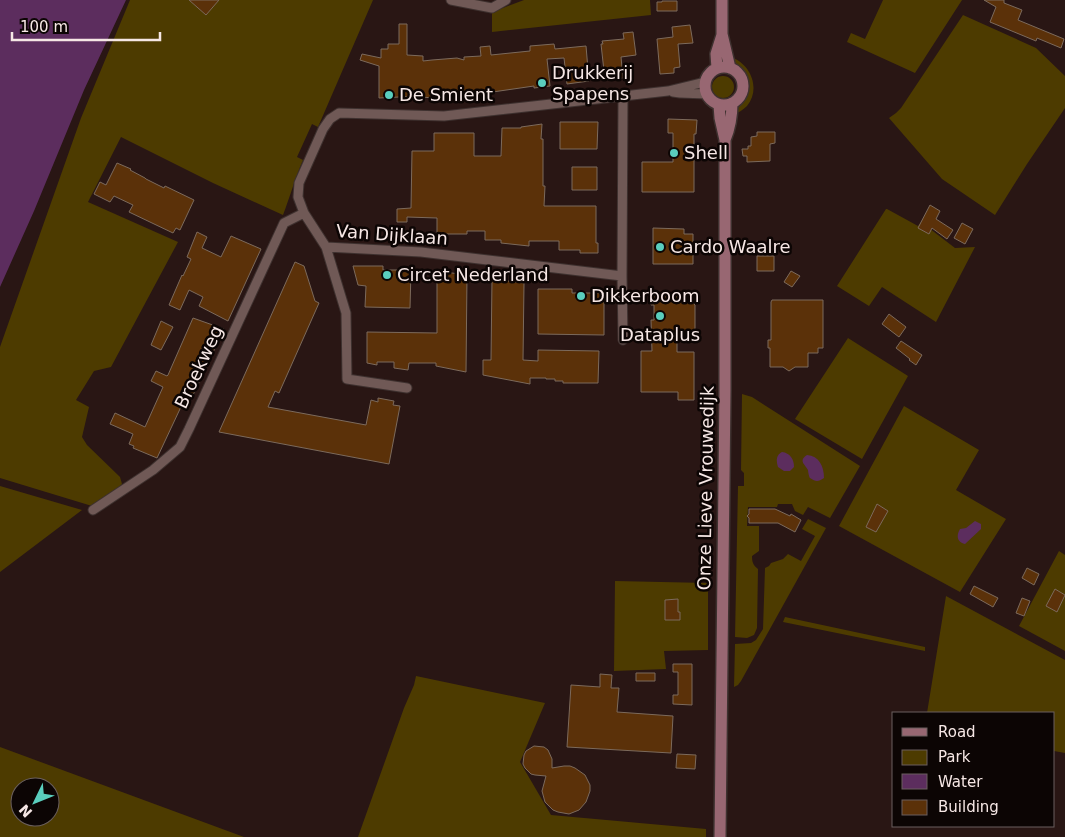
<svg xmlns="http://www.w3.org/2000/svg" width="1065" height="837" viewBox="0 0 1065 837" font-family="'DejaVu Sans',sans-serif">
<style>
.green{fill:#4d3b00;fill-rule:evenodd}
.water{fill:#5c2d5e}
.building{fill:#5b3109;stroke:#7c6a5c}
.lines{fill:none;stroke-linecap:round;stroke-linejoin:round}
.street-casing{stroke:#3e312f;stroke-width:11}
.secondary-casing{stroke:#3e312f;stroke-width:14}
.street{stroke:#705956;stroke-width:9}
.secondary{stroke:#986772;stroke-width:11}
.poi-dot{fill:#5acebd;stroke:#0c0504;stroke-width:2}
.labels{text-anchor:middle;stroke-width:5;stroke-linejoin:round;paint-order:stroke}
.poi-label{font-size:18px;fill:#f6e7e5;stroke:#0c0504;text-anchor:start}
.street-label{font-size:18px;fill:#f6e7e5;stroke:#0c0504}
</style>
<rect width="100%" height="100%" fill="#291614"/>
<!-- green -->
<path class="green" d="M130 0H373L318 127 312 124 297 157 303 160C295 178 290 197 283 215L213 183 121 137 88 202 178 242 111 367 94 371 76 400 89 407 82 437 87 445 120 477 122 484 116 491 92 506 0 478V347L81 118Z
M524 0H650L651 15 492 32V12Z
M883 0H962L915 73 847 42 851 33 865 39Z
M963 15 1036 48 1065 76V108L1027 164 995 215 942 179 889 118 896 113 901 108Z
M731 57C751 64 761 89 747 106 743 110 738 113 733 115V110C746 96 752 89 740 71 737 66 734 63 731 57Z
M712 87a11 11 0 1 1 22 0a11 11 0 1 1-22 0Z
M886 209H887L918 226 921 222 955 248 975 247 936 322 882 287 869 306 837 286Z
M848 338 908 376 862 459 795 419Z
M742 394 752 397 860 466 830 518 808 507 803 515 795 511 792 504H778L777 507H748L747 526H759V551L752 556C752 562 753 565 758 569L757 628 754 635 747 638 735 637 738 486H744V473L741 470Z
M904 406 979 450 956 490 1006 519 960 592 839 526Z
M0 486 82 510 0 572Z
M808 519 826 528 741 681 738 685 734 687 735 644 751 643 756 640 763 629 765 568 769 566 771 563 783 559 788 554 801 561 815 536 802 529Z
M1059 551 1065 555V651L1019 626Z
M615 581 708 583V650L664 651 666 669 614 671Z
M946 596 1065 660V753L1054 751V713H927Z
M785 617 925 647V651L783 622Z
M416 676 545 703 520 762 551 815 706 829V837H358L404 708 414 685Z
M0 747 244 837H0ZM20 787H50V817H20Z"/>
<!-- water -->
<path class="water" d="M0 0H126L84 90 34 211 0 287Z
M782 452C790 453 794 459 794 467L790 471H784L778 467C776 461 776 455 782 452Z
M807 455C819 456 824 466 824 478 818 482 816 482 810 478 809 477 808 471 808 470 805 464 798 461 807 455Z
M975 521 981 524V529L965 544C957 542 956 536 960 529L966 528Z"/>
<!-- building -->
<path class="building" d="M189 0H219L206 15Z
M984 0H1004V3L1022 10 1018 20 1064 39 1061 48 1037 38 1036 41 990 22 996 7Z
M662 1H677V11H657V2H662Z
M399 24H407V55L423 56V61L432 60 457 58 464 60V57L481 56 480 47 490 46 491 55 530 51V46L554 44 555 49 586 46 589 81 567 84 564 58 547 59 550 86 534 88V86L465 96 433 98 422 97V96H420L379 98V66L360 60 362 54 381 58V49H388V44H399Z
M690 25 693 43 678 44 680 67 674 68V73L660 74 657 39 673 37 672 27Z
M633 32 636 55 621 57 623 78 605 80 601 44H603L602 41 624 39 623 33Z
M668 119 697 120 696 134H694V192H642V162H673V133H668Z
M560 122H598L597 149H560Z
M542 124 541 139H543V186H545L544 206H596V243H598V253H580V250H559V241H529V246L501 243V240H485V231H467V234H437V218L407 217V222H397V209L411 208 412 151H434V133H474V156H501L502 128H521V127Z
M757 132H775V143L770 144V161L747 162V156H743L742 149H748V146H751V137L757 136Z
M117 163 131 169 130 170 145 178 146 179 164 188 165 186 194 200 180 230 176 228 173 233 129 212 133 205 114 196 110 202 94 194 100 182 106 185Z
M572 167H597V190H572Z
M930 205 940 211 936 219 953 230 947 239 932 228 929 234 918 228Z
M962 223 973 229 965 244 954 238Z
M653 228 684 229V234H693V264H653Z
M197 232 207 237 202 248 221 257 231 236 261 249 228 321 199 306 203 297 189 290 180 310 169 305 182 275 183 276 191 259 187 257Z
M757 256H774V271H757Z
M295 262 304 266 315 301 319 303 279 393 275 391 268 407 366 425 371 400 378 402V398L394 401 393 405 400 406 389 464 219 432Z
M353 266H383V270H411L410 308 365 307 366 286 358 285Z
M437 271 467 275 466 372 436 366V363H409L408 370 394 368V362H377V365L367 363V332L437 333Z
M791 271 800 276 792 287 784 282Z
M492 279 524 283 523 360 538 361V350L599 351 598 383H563V381H555V379H546V378H530V384L483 375V360H491Z
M538 289H572V293H604V335L538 334Z
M652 296H695L694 304 695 305V337H677V352H694V400H678V392H641V351H652L651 320H654V305H651Z
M772 300H823V348H818V353H808V367H795L789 371 783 367H770V348H768V340H771V302Z
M889 314 906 327 899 337 882 324Z
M193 318 224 329 192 397 187 394 157 458 133 448 134 446 129 444 133 434 110 424 115 413 145 427 163 387 151 381 156 371 167 376 168 375Z
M161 321 173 327 161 350 151 345Z
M901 341 922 355 916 365 909 360 910 359 896 348Z
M877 504 888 511 876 532 866 527Z
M749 509H775L790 516 791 514 801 520 795 532 778 523H749V518L747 516 749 514Z
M1027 568 1039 574 1034 585 1022 578Z
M974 586 998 598 993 607 970 594Z
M1055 589 1065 595 1057 612 1046 606Z
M1022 598 1030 601 1024 616 1016 613Z
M678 599V612H680V620H665V600Z
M673 664H692V705L673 704V695H678V672H673Z
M636 673H655V681H636Z
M600 674 612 675 611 688H619L617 712 673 716 671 753 567 747 571 685 600 687Z
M534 746 544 747 548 750 552 759V768L564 766H570L575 768 585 775 590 785V791L586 802 579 810 569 814 558 812 553 810 545 802 542 791 546 776 535 775 531 774 525 768 523 764 524 755 526 751Z
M677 754 696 755 695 769 676 768Z"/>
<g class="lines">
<!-- street casing -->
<g class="street-casing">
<path id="street" d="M451 0 492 8 506 0
M673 92 680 93 707 94
M623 96 622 276 623 340
M326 247 346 313 347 379 407 388
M622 276 421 252 326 247 304 213 298 197 299 183 323 129 330 119 339 113 444 116 668 91 705 82
M93 510 153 470 180 447 189 429 284 223 304 213"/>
</g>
<!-- secondary casing -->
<g class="secondary-casing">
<path id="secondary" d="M722 0V34L730 68
M705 86a19 19 0 1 1 38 0a19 19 0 1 1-38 0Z
M717 68 716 54 722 35
M719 105 720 118 725 140V391L720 837
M725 140C730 128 732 117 732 103"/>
</g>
<!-- street -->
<use href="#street" class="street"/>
<!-- secondary -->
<use href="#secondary" class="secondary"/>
</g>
<!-- markers -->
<g class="poi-dot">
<circle cx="542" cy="83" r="5"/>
<circle cx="389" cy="95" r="5"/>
<circle cx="674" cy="153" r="5"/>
<circle cx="660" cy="247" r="5"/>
<circle cx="387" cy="275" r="5"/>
<circle cx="581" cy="296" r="5"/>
<circle cx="660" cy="316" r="5"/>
</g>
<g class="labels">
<!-- poi labels -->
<g class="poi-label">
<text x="552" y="79">Drukkerij<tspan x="552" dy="21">Spapens</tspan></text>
<text x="399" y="101">De Smient</text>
<text x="684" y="159">Shell</text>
<text x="670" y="253">Cardo Waalre</text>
<text x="397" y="281">Circet Nederland</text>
<text x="591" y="302">Dikkerboom</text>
<text x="660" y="341" text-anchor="middle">Dataplus</text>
</g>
<!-- street labels -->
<g class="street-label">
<text transform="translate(392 235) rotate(4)" y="6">Van Dijklaan</text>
<text transform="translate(199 367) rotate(-65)" y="6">Broekweg</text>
<text transform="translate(706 488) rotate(-89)" y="6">Onze Lieve Vrouwedijk</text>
</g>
</g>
<!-- legend -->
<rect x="892" y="712" width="162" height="115" fill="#0c0504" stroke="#6a5f5e"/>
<rect x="902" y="728" width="25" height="8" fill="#986772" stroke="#6a5f5e"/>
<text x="938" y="737" font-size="15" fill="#f6e7e5">Road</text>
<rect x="902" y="750" width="25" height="15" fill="#4d3b00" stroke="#6a5f5e"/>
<text x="938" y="762" font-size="15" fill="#f6e7e5">Park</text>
<rect x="902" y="774" width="25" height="15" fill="#5c2d5e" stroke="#6a5f5e"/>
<text x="938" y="787" font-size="15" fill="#f6e7e5">Water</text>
<rect x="902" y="800" width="25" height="15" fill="#5b3109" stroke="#6a5f5e"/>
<text x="938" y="812" font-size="15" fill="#f6e7e5">Building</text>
<!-- north arrow -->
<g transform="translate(35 802) rotate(227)"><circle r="24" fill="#0c0504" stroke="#6a5f5e"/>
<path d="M0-4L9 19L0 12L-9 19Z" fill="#5acebd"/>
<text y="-8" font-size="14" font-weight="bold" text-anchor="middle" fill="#f6e7e5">N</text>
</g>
<!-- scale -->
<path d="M12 32v8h148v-8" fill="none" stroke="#f6e7e5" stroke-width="2.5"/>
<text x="20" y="32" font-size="15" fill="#f6e7e5" stroke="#0c0504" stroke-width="4" paint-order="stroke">100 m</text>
</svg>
